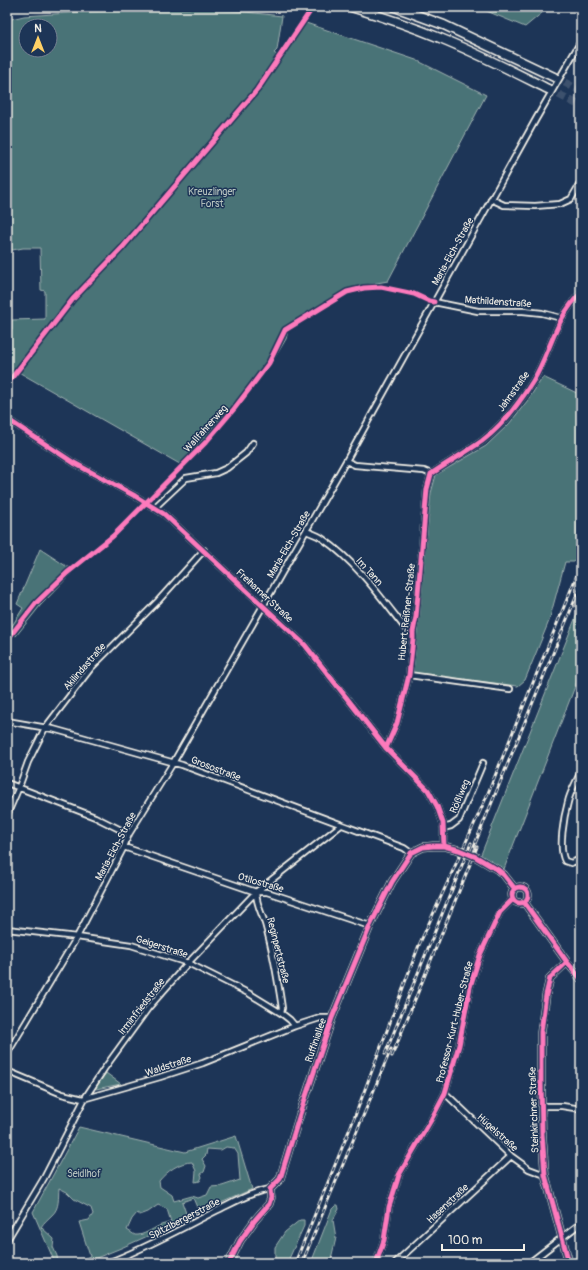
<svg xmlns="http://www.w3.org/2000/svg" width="588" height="1270" viewBox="0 0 588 1270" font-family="Pangolin,sans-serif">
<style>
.green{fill:#4a7377;stroke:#9fb2b0;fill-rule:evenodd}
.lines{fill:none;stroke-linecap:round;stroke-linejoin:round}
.highway-tunnel{stroke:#3d516d;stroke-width:8;stroke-dasharray:8 4;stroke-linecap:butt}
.street-casing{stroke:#f4f1e8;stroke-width:8}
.secondary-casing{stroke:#f4f1e8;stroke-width:9}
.highway-casing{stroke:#f4f1e8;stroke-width:11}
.street{stroke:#1d3557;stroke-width:4.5}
.secondary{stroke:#1d3557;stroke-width:6}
.highway{stroke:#1d3557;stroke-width:8}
.rail-casing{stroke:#f4f1e8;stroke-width:3}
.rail{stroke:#1d3557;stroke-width:1.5;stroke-dasharray:4.5;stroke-linecap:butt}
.cycleway-casing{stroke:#1d3557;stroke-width:8}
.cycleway{stroke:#fd7abc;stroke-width:5}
.labels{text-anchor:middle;stroke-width:3;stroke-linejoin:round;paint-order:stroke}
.park-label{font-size:10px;fill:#b8c5c0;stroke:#1d3557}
.street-label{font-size:10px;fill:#f4f1e8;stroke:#1d3557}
</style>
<rect width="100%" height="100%" fill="#1d3557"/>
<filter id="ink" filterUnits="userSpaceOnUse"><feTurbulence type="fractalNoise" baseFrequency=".025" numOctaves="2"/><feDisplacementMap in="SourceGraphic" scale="8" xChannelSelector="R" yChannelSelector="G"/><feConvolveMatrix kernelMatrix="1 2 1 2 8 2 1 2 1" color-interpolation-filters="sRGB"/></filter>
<g filter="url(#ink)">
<!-- green -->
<path class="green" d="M477 7H549L525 27Z
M209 8 282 16 277 50 274 53 281 58 306 23 416 60 486 95 388 281 354 287 323 310 288 331 286 339 272 363 211 441 185 467 15 370 7 379V330H12V320L45 319V291L41 290 40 248H23L7 251V20L24 16 83 12ZM26 26H50V50H26Z
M543 377 579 394 581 390V505H578L576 559 574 562H565L549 621 525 680 518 686 415 673 413 671 431 493 436 475 486 446 509 424 528 400Z
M40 549 69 568 73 572 40 606 16 636 9 631 23 608 17 604Z
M581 604V671L504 869 480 857Z
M106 1073 121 1084 96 1089 95 1088Z
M79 1127 185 1152 236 1136 252 1189 121 1248 84 1263H74L90 1256 79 1222 89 1220 93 1214 91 1208 74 1199 67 1192 59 1188C58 1197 60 1208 52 1215 48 1219 44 1222 41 1227L54 1239 53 1247 57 1256 58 1263H55L33 1212ZM226 1147 234 1148 238 1154 240 1180 222 1186 211 1187 207 1195 198 1198 192 1196 174 1201 172 1195 160 1187 159 1181C167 1171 180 1162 192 1162L196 1171 195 1182 200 1181 202 1177 201 1174 204 1172 206 1166 202 1159 206 1155 207 1149 221 1150ZM193 1198 199 1212 187 1216 182 1202ZM158 1205 167 1209 171 1222C167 1224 162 1224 159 1226 152 1229 143 1236 135 1235 133 1234 129 1231 127 1230L132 1219 137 1213 140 1215 148 1212Z
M336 1205H338L339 1209 333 1220 336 1238 330 1263H311L332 1209Z
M300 1220H304V1226L287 1263H275V1247L285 1232Z"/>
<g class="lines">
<!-- highway-tunnel -->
<path class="highway-tunnel" d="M554 77 581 91
M548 89 581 106"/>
<!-- street casing -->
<g class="street-casing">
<path id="street" d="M491 199 504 205 535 206 560 204 571 199 581 182
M434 302 478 311H523L542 313 561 318
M7 419 74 463 135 496 164 514 305 645 386 748 428 790 437 806 443 823 444 846
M346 461 355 465 424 471 431 474
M431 474C447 463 465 453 482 441 502 426 520 402 533 381 551 351 555 318 581 293
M154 508 186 478 216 473 227 468 246 453 253 443
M306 531C311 533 318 535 323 539 356 562 380 596 405 628L413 632
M409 675 510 689
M7 721 53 729 182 765 404 848 411 853
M386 748 397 723 409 675 413 639V632L416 617 427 489 431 474
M581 771C577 781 570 792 568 802 564 816 558 849 565 861L571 863 581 859
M7 783 95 817 129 834
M7 815 19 787 28 762 45 728 91 668 158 601 204 550
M443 828 451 826 459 820 483 763
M124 847 256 892H267L370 926
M256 892C256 905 263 915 266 927 274 954 278 981 282 1008L281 1013
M7 929 77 937 131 945 188 963 250 994 281 1013 290 1020 295 1026
M7 1054 77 937 124 847 129 834 173 763 346 461 536 119 581 41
M7 1071 62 1094 83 1099 160 1077 203 1063 295 1026 320 1018H332
M445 1093 511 1156 529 1169 545 1175
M542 1106H562L581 1109
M7 1240 44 1178 85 1098 104 1069 149 1007 188 963 256 892 341 825
M107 1263C145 1249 180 1229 216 1211 233 1203 251 1192 270 1189
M376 1263 384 1240 389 1207 399 1175 431 1120 445 1093 459 1045 470 987 480 955 500 912 513 899
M395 1263 511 1156
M529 1263 581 1223"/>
</g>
<!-- secondary casing -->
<g class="secondary-casing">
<path id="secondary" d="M512 895a8 8 0 1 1 16 0a8 8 0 1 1-16 0Z
M524 902 567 962 581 979
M567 962 550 978 546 995 541 1032V1081L542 1133 545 1175 569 1263
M229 1263 240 1241 255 1220 269 1204 271 1198 270 1189 280 1179 300 1114 332 1018 370 926 392 882 411 853 423 847 433 846H444L459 850 476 857 498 870 504 875 515 889"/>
</g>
<!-- highway casing -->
<g class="highway-casing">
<path id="highway" d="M351 7C381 16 411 26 440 38 477 53 512 71 548 89
M395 7 444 25 554 77"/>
</g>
<!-- street -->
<use href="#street" class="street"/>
<!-- secondary -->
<use href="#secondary" class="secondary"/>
<!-- highway -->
<use href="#highway" class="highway"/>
<!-- rail casing -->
<g class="rail-casing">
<path id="rail" d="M472 851 581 585
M385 1054 471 843
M392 1056 477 847
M295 1263 355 1116 419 945 486 798 581 565
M302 1263 391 1049"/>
</g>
<!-- rail -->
<use href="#rail" class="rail"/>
<!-- cycleway casing -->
<g class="cycleway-casing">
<path id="cycleway" d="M7 384 73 299 122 248 257 90 313 7
M7 419 74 463 135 496 164 514 305 645 386 748 428 790 437 806 443 823 444 846
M7 640 36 603 67 573 113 536 206 442 234 409 269 363 285 330 347 292 364 288 381 287 414 294 429 301 434 302
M386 748 397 723 409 675 413 639V632L416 617 427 489 431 474C447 463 465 453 482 441 502 426 520 402 533 381 551 351 555 318 581 293
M512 895a8 8 0 1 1 16 0a8 8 0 1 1-16 0Z
M524 902 567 962 581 979
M567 962 550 978 546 995 541 1032V1081L542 1133 545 1175 569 1263
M229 1263 240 1241 255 1220 269 1204 271 1198 270 1189 280 1179 300 1114 332 1018 370 926 392 882 411 853 423 847 433 846H444L459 850 476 857 498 870 504 875 515 889
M376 1263 384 1240 389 1207 399 1175 431 1120 445 1093 459 1045 470 987 480 955 500 912 513 899"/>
</g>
<!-- cycleway -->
<use href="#cycleway" class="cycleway"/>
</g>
</g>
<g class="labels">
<!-- park labels -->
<g class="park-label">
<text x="212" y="195">Kreuzlinger<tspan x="212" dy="12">Forst</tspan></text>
<text x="84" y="1177">Seidlhof</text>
</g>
<!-- street labels -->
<g class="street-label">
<text transform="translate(452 251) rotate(-61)" y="4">Maria-Eich-Straße</text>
<text transform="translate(498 301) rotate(4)" y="4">Mathildenstraße</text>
<text transform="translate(513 391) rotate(-54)" y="4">Jahnstraße</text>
<text transform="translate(205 428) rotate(-48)" y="4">Wallfahrerweg</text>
<text transform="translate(288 544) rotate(-60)" y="4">Maria-Eich-Straße</text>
<text transform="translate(370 571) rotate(48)" y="4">Im Tann</text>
<text transform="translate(265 595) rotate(43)" y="4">Freihamer Straße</text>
<text transform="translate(406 612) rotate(-84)" y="4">Hubert-Reißner-Straße</text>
<text transform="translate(84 666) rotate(-49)" y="4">Akilindastraße</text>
<text transform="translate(216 768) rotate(21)" y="4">Grosostraße</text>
<text transform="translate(459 796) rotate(-67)" y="4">Rößlweg</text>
<text transform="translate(115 846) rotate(-62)" y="4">Maria-Eich-Straße</text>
<text transform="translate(261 882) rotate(16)" y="4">Otilostraße</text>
<text transform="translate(162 946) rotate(18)" y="4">Geigerstraße</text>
<text transform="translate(279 950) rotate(76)" y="4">Reginpertstraße</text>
<text transform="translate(141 1006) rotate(-52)" y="4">Irminfriedstraße</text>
<text transform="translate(454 1022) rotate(-76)" y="4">Professor-Kurt-Huber-Straße</text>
<text transform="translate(315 1040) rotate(-71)" y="4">Ruffiniallee</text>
<text transform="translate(168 1065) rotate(-18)" y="4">Waldstraße</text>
<text transform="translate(533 1110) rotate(-92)" y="4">Steinkirchner Straße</text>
<text transform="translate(498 1132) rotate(42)" y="4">Hügelstraße</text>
<text transform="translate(447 1203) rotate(-43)" y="4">Hasenstraße</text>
<text transform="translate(184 1218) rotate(-27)" y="4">Spitzlbergerstraße</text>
</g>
</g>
<!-- margin -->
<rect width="588" height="1270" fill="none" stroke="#1d3557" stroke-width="24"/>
<rect x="12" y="12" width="564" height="1246" fill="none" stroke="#f4f1e8" stroke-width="1.5" filter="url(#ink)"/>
<!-- north arrow -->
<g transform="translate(38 38)"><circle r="19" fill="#1d3557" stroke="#738091"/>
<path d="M0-3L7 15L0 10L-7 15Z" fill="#ffd166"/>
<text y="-6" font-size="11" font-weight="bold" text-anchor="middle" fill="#f4f1e8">N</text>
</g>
<!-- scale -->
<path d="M442 1244v6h82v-6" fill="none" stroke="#f4f1e8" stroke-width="2"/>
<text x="448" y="1244" font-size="12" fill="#f4f1e8" stroke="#1d3557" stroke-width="3" paint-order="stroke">100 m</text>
</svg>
